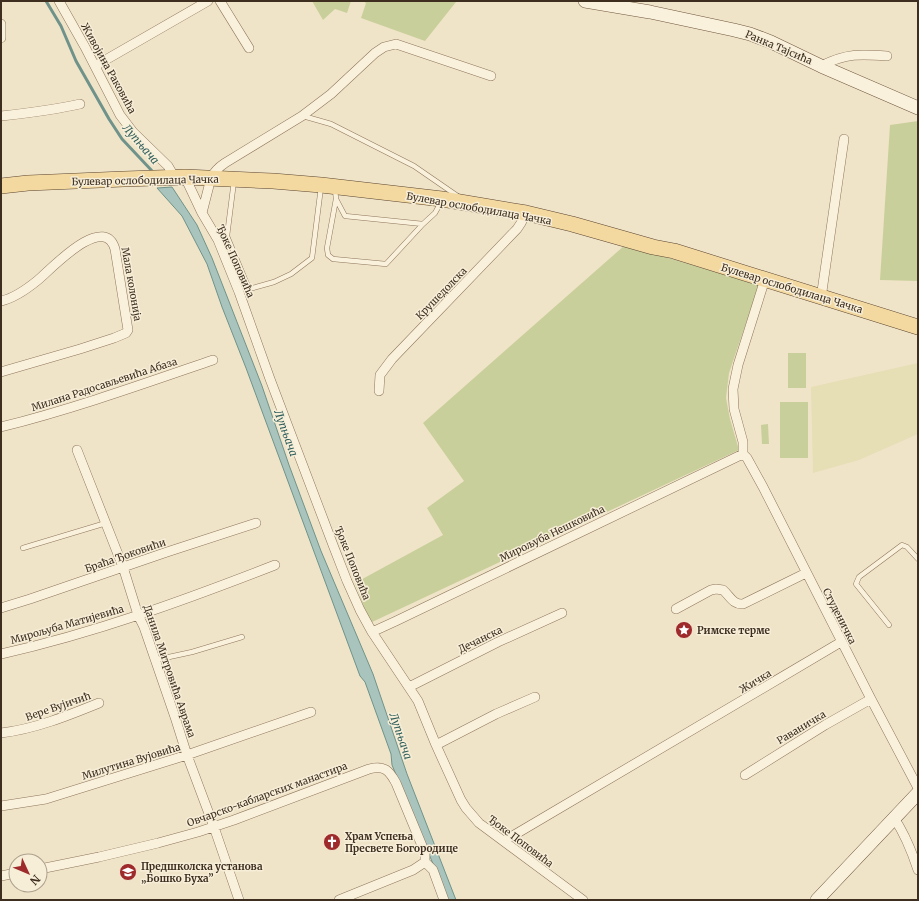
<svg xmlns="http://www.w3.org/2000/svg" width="919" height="901" viewBox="0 0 919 901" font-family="Merriweather,serif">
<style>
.farmland{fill:#e6deb5}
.green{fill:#c9cf9b}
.water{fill:#a9c4bc;stroke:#6f938a}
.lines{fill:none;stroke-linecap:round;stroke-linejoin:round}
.stream{stroke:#6f938a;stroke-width:3}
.lane-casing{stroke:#8d765c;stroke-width:5.5}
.street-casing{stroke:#8d765c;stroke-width:10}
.secondary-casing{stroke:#6f573f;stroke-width:14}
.primary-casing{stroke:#5b4430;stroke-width:16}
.lane{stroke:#faf1dc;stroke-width:4.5}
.street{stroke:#faf1dc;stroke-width:9}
.secondary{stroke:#faf1dc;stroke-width:13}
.primary{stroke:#f3d9a0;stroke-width:15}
.labels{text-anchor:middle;stroke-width:3;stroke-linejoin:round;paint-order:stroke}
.street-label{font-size:10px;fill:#3d2e20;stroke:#f7eed8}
.poi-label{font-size:10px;font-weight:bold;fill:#3d2e20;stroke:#f7eed8;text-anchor:start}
.water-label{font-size:11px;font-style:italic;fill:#2f5d5a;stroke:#f7eed8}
</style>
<rect width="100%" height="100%" fill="#f0e4c8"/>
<!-- farmland -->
<path class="farmland" d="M918 363V434L859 460 813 473 811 387Z"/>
<!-- green -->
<path class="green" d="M312 1H351L347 13 335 9 323 20Z
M363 1H460L456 2 425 41 361 18 366 3Z
M918 121V281L880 280 890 125Z
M625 245 759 285 729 373 726 398 730 419 739 450 370 623 355 583 443 535 427 508 464 481 423 423Z
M788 353H806V388H788Z
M780 402H808V458H780Z
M768 424 769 444H762L761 425Z"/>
<!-- water -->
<path class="water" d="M172 187 197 225 212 258 262 386 289 465 321 551 373 674 407 774 456 900H448L392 765 391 754 365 682 360 676 246 368 222 307 207 264 182 216 157 188Z"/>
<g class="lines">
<!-- stream -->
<path class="stream" d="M46 1 61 26 76 61 109 119 122 139 154 173"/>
<!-- lane casing -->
<g class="lane-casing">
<path id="lane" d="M303 116 331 124 414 166 459 197
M234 181 227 236 249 289 274 282 291 274 312 258 321 187
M335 189 336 199 345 216 423 224 435 213 441 202
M336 199 327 248 328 255 333 259 386 264 423 224
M23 548 106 523
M889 625 856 584 859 577 902 545 907 547 918 559
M155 660 192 652 242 637"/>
</g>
<!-- street casing -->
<g class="street-casing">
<path id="street" d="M59 1 85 47 120 115 133 132 168 166 175 178
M220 1 249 48
M1 24V38
M95 66 208 1
M821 66C846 53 861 54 887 56
M1 116C28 113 54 110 80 104
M185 177 202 213 218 240 239 292 270 379 333 545 347 581 360 610 372 632 418 701 436 745 461 800 466 808 479 823 583 900
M202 213 211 178C214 172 219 167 225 163L302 116 331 94 375 53 384 47 396 44 491 76
M821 298 844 139
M1 301C15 298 27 289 38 280 51 269 104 212 115 249L128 330 126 333 114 338 80 349 1 372
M379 391 380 375 392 359 517 229 521 223 526 213
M1 427C73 409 143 384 213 360
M77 450 123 567 138 615 144 627 175 717 187 755 214 827 239 900
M743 454 747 458 763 487 871 699 918 788
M743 454V442L734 409 733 389 738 365 765 279
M1 608 30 599 167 552 256 523
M676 609 711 590 716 589 723 590C730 596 733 605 743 604L806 573
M372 632 396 621 743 454
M1 654C95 633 185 600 275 565
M409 687 498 642 562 613
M1 733C35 729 67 716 99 703
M436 745 496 714 535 697
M745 775 825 725 871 699
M1 806 46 799 187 755 311 712
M894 818C905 834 912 852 918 870
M504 841 841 642
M425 862 433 870 444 900
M40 869 99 857 158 843 198 832 234 820 369 769C384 765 389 770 396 783L425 853V862
M1 876 16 873
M339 900 413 870 425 862"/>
</g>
<!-- secondary casing -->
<g class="secondary-casing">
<path id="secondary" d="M585 1 650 12 734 30 750 34 771 42 821 66 918 108
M817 900 918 793"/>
</g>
<!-- primary casing -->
<g class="primary-casing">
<path id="primary" d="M1 186 28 183 124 179 185 177 273 181 321 185 442 199 526 213 572 224 653 247 674 251 918 327"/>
</g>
<!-- lane -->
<use href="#lane" class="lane"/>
<!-- street -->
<use href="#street" class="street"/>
<!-- secondary -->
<use href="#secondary" class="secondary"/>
<!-- primary -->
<use href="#primary" class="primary"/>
</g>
<!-- icons -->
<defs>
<g id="sight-disc" transform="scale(0.9)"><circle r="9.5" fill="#9e2a2b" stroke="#f7eed8"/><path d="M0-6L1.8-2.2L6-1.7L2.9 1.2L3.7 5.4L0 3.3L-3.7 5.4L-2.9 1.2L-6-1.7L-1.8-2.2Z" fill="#fff"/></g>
<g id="church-disc" transform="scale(0.9)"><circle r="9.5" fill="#9e2a2b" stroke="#f7eed8"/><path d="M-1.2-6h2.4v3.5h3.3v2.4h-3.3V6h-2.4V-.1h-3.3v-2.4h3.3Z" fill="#fff"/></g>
<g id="school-disc" transform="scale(0.9)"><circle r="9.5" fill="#9e2a2b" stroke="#f7eed8"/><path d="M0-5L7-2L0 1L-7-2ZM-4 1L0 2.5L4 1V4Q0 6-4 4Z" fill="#fff"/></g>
</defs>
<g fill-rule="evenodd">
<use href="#sight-disc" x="684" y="630"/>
<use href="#church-disc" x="332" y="842"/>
<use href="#school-disc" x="128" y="872"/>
</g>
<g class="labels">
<!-- street labels -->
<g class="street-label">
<text transform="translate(779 47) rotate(23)" y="4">Ранка Тајсића</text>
<text transform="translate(109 68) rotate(61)" y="4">Живојина Раковића</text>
<text transform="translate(145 180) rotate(-1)" y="4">Булевар ослободилаца Чачка</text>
<text transform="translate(479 208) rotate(10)" y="4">Булевар ослободилаца Чачка</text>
<text transform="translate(236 261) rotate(66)" y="4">Ђоке Поповића</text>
<text transform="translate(132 284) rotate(80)" y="4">Мала колонија</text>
<text transform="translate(792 288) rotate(17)" y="4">Булевар ослободилаца Чачка</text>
<text transform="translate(441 293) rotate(-46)" y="4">Крушедолска</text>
<text transform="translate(104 384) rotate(-18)" y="4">Милана Радосављевића Абаза</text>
<text transform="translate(552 533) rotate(-26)" y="4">Мирољуба Нешковића</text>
<text transform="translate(125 555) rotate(-19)" y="4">Браћа Ђоковићи</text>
<text transform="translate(353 563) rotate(68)" y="4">Ђоке Поповића</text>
<text transform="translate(840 616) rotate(63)" y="4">Студеничка</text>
<text transform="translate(67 624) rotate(-16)" y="4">Мирољуба Матијевића</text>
<text transform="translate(480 639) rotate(-26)" y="4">Дечанска</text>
<text transform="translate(170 671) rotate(71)" y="4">Данила Митровића Аврама</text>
<text transform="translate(755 681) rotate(-31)" y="4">Жичка</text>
<text transform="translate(58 706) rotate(-19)" y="4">Вере Вујичић</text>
<text transform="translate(801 727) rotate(-31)" y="4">Раваничка</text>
<text transform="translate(131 761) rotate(-17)" y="4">Милутина Вујовића</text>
<text transform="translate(267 794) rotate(-20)" y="4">Овчарско-кабларских манастира</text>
<text transform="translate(521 841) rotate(37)" y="4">Ђоке Поповића</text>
</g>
<!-- poi labels -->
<g class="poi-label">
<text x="697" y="634">Римске терме</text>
<text x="345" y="840">Храм Успења<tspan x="345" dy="12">Пресвете Богородице</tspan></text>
<text x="141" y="870">Предшколска установа<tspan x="141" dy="12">„Бошко Буха”</tspan></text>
</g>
<!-- water labels -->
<g class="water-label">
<text transform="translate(141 144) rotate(49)" y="4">Лупњача</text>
<text transform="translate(286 433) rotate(70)" y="4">Лупњача</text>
<text transform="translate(401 736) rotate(71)" y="4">Лупњача</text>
</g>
</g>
<!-- border -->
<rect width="919" height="901" fill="none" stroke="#3d2e20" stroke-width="4"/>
<!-- north arrow -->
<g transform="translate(28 873) rotate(134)"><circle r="19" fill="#f7eed8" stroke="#ada18e"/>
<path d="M0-3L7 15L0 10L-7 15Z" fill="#9e2a2b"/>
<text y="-6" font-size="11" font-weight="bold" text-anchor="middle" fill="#3d2e20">N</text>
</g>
</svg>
